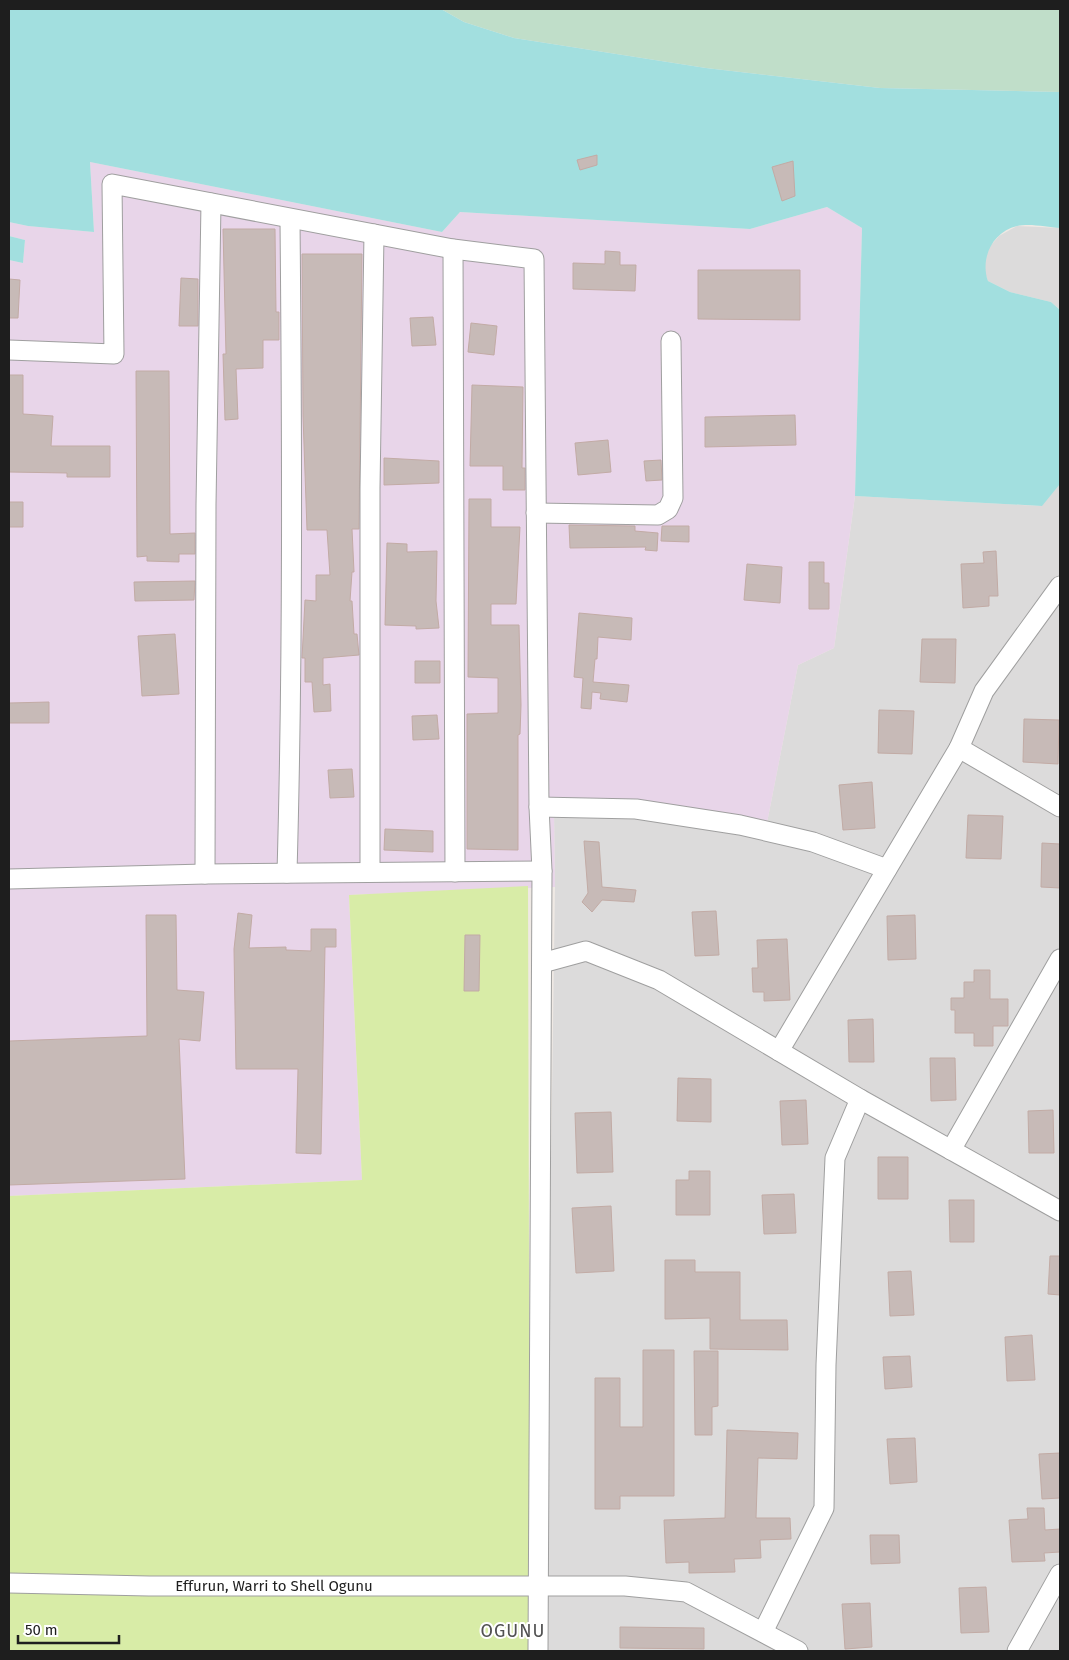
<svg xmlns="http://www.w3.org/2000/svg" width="1069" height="1660" viewBox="0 0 1069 1660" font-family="'Fira Sans',sans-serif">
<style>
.residential{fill:#dcdbdb}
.industrial{fill:#e8d5e9}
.grass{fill:#d8eca7}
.wetland{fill:#c0dec9}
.water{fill:#a2dfdf}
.building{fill:#c7bab7;stroke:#c2aba5}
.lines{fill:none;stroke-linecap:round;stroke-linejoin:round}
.minor-casing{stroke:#9f9f9f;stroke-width:21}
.minor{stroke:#fff;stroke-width:19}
.labels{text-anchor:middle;stroke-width:4;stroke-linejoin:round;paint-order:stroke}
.street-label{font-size:15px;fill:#1e1e1e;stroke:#fff}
.quarter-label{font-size:18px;letter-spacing:1px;fill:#515151;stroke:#fff}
</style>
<rect width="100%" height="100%" fill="#efe9e4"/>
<!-- residential -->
<path class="residential" d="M1017 226 1060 228V310L1051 302 1010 292 988 281 983 268 987 250 999 236Z
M1060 484V1651H544L555 887 554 812 638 817 764 838 798 665 834 648 855 496 1041 506Z"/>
<!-- industrial -->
<path class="industrial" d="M90 162 442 232 460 212 750 229 827 207 862 228 855 496 834 648 798 665 764 838 638 817 554 812 555 887 349 895 362 1180 9 1196V260L23 263 25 240 9 236V222L28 226 94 232Z"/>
<!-- grass -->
<path class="grass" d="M528 886 530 1651H9V1196L362 1180 349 895Z"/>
<!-- wetland -->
<path class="wetland" d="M441 9H1060V92L880 88 706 68 514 38 464 22Z"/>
<!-- water -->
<path class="water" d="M9 9H441L464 22 514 38 706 68 880 88 1060 92V228C1047 227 1030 223 1017 226 992 232 980 259 988 281L1010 292 1051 302 1060 310V484L1042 506 855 496 862 228 827 207 750 229 460 212 442 232 90 162 94 232 28 226 9 222Z
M9 236 25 240 23 263 9 260Z"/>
<!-- building -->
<path class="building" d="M597 155V165L580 170 577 160Z
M793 161 795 196 782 201 772 167Z
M223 229H275L276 312H279V340H263V368L236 369 238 419 225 420 223 354H226Z
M605 251 620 252V265H636L635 291 573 289V263L605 264Z
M302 254H362L359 529H352L354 572H352L350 601H352L354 634H357L359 655 323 658V685L330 684 331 711 314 712 312 682H305V658H302L305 600 316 601V575H330L327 530H307L303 416Z
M698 270H800V320L698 319Z
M181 278 198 279V326H179Z
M9 279 20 280 18 318H9Z
M433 317 436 345 412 346 410 318Z
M471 323 497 326 494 355 468 352Z
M136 371H169L170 534 195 533V554H179V562L147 561V556L137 557Z
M9 375H23V414L53 416 51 446H110V477H67V473L9 472Z
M472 385 523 387 522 468H525V490H503V466H470Z
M795 415 796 445 705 447V417Z
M608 440 611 472 578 475 575 443Z
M384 458 439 461V483L384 485Z
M661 460 662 480 646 481 644 461Z
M469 499H491V527H520L516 604H491V625H519L521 705 520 734 518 735V850L467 849V714L498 713V678L468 677Z
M9 502H23V527H9Z
M569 525 635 526V531L658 533 657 551 645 550 646 547 570 548Z
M662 526H689V542L661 541Z
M387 543 407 544V552L437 551 436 601 439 628 416 629V626L385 625Z
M996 551 998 596H989V606L963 608 961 564 984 563 983 552Z
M809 562H824V583H829V609H809Z
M747 564 782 567 780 603 744 600Z
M195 581 194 600 135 601 134 582Z
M579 613 632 618 631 640 598 637 597 659H595L593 682 629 685 627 702 600 699 601 693 592 692 591 709 581 708 583 678 574 677Z
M175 634 179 694 142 696 138 636Z
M922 639H956L955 683 920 682Z
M415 661H440V683H415Z
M49 702V723H9V703Z
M879 710 914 711 912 754 878 753Z
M437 715 439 739 413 740 412 716Z
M1024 719 1059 720 1058 764 1023 762Z
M352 769 354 797 330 798 328 770Z
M872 782 875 828 843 830 839 785Z
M968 815 1003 816 1001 859 966 858Z
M385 829 433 831V852L384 850Z
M584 841 599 842 602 887 636 890 634 902 602 900 592 912 582 902 588 893Z
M1042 843 1060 844V888L1041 887Z
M716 911 719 955 695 956 692 912Z
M238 913 252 915 249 948 286 947V950L311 951V929H336V947H325L321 1154 296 1153 298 1069H236L234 949Z
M146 915H176L177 990 204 992 200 1041 179 1039 185 1179 9 1185V1041L147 1036Z
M915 915 916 959 888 960 887 916Z
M465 935H480L479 991H464Z
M787 939 790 1000 764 1001V992H753L752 968H758L757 940Z
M974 970H990V999H1008V1026H993V1046H974V1033H955V1010H951V998H964V982H974Z
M873 1019 874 1062H849L848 1020Z
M930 1058H955L956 1100 931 1101Z
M678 1078 711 1079V1122L677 1121Z
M806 1100 808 1144 782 1145 780 1101Z
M1053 1110 1054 1153H1029L1028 1111Z
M611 1112 613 1172 577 1173 575 1113Z
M878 1157H908V1199H878Z
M689 1171H710V1215H676V1180H689Z
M794 1194 796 1233 764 1234 762 1195Z
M949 1200H974V1242H950Z
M611 1206 614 1271 576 1273 572 1208Z
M1050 1256H1060V1295L1048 1294Z
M665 1260H695V1272H740V1320H787L788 1350 710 1349V1318L665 1319Z
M911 1271 914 1315 890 1316 888 1272Z
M1032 1335 1035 1380 1007 1381 1005 1337Z
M643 1350H674V1496H620V1509H595V1378H620V1427H643Z
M694 1351H718V1406L712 1407V1435H695Z
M910 1356 912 1387 885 1389 883 1357Z
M727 1430 798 1433 797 1459 758 1458 756 1518H790L791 1539 760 1540 761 1558 734 1559 735 1572 689 1573V1562L666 1563 664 1520 725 1518Z
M915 1438 917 1482 890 1484 887 1439Z
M1060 1453V1498L1042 1499 1039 1454Z
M1027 1508H1044L1045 1530 1060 1529V1552L1044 1553 1045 1561 1012 1562 1009 1520 1028 1519Z
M870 1535H899L900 1563 871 1564Z
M986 1587 989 1632 961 1633 959 1588Z
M870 1603 872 1647 845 1649 842 1604Z
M620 1627 704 1628V1649L620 1648Z"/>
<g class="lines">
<!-- minor casing -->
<g class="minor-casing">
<g id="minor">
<path d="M453 249 455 872"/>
<path d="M9 350 114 354 112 184 453 249 534 259 539 807 542 871 538 1651"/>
<path d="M536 513 658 515 668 509 673 498 671 341"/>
<path d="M959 748 1060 807"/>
<path d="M539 807 636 809 740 825 813 842 887 869"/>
<path d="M370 872V488L374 234"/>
<path d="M287 873C293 655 292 437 290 219"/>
<path d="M205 874 206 505 211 203"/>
<path d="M9 879 205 874 542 871"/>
<path d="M542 963 586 951 659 980 860 1099 1060 1211"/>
<path d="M779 1051 959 748 984 691 1060 586"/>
<path d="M951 1150 1060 959"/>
<path id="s1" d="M9 1583 149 1586H625L686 1592 798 1651"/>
<path d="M763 1632 824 1508 826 1365 835 1158 860 1099"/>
<path d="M1017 1651 1060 1574"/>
</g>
</g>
<!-- minor -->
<use href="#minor" class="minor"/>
</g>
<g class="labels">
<!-- street labels -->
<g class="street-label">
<text dy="5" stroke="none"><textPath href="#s1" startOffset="265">Effurun, Warri to Shell Ogunu</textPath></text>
</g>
<!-- quarter labels -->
<g class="quarter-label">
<text x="513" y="1637">OGUNU</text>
</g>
</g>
<!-- border -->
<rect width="1069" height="1660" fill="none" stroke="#1e1e1e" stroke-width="20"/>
<!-- scale -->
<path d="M18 1635v8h101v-8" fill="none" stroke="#1e1e1e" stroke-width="2.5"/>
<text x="25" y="1635" font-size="15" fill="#1e1e1e" stroke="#ffffff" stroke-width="4" paint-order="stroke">50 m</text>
</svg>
